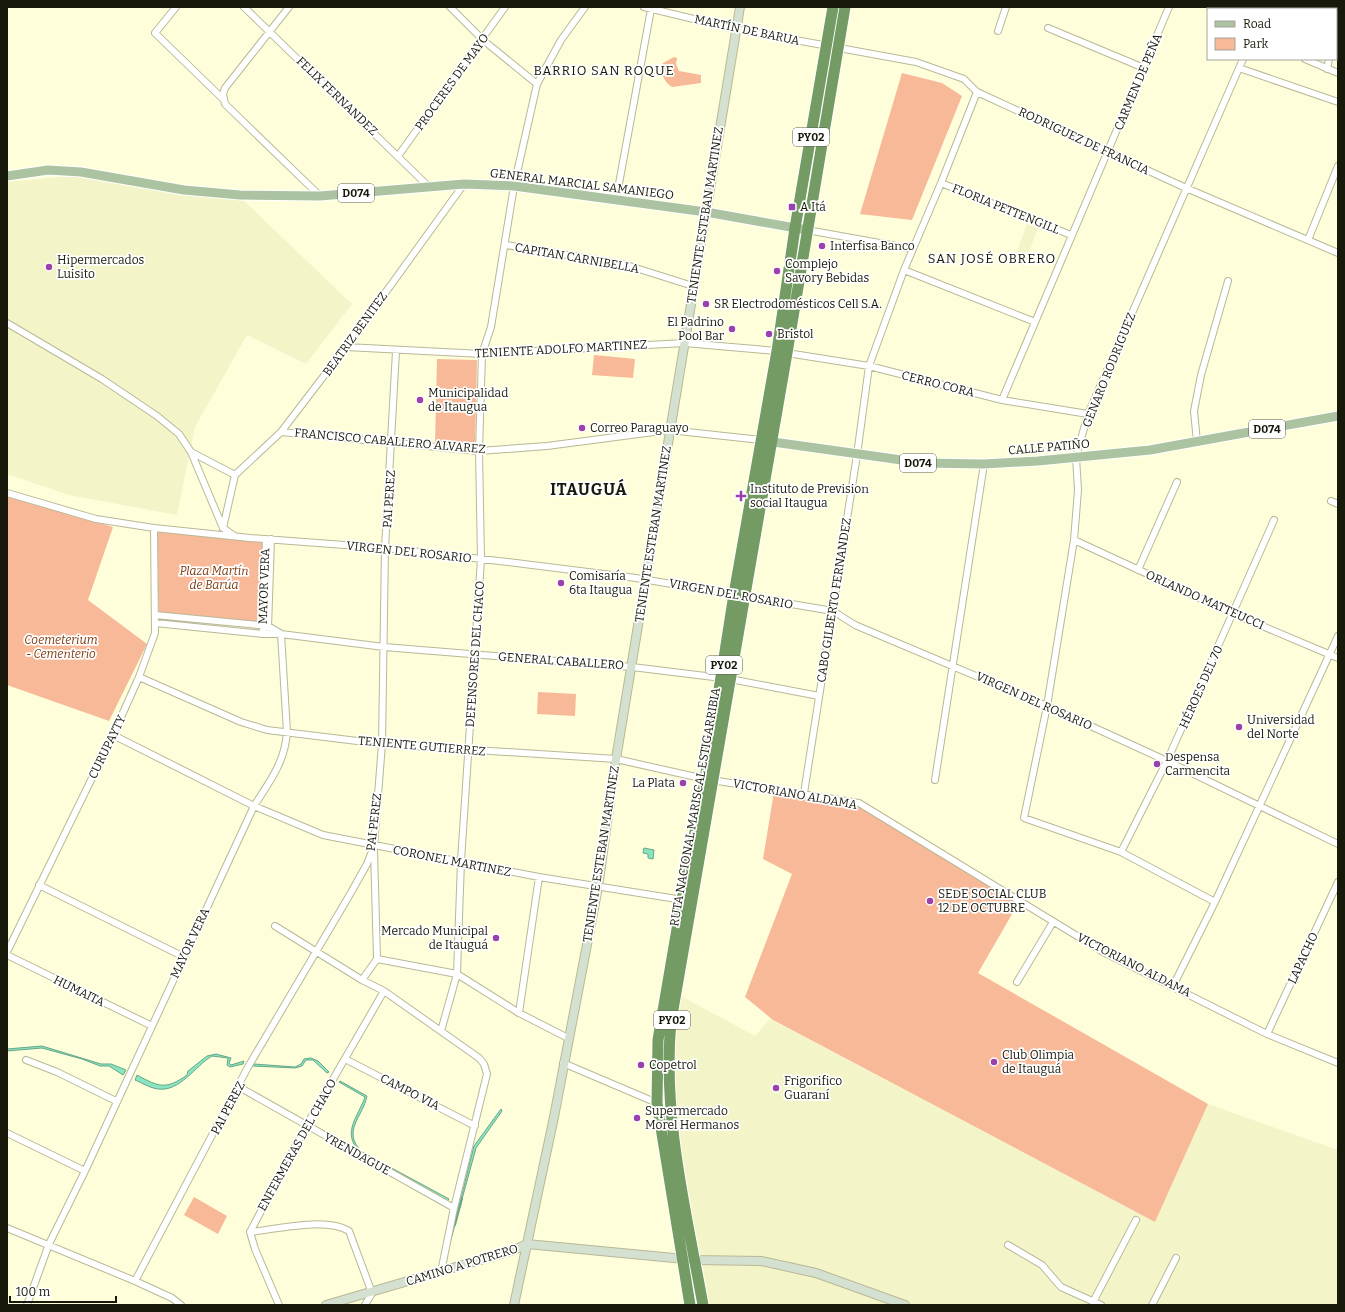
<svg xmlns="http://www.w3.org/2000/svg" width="1345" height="1312" viewBox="0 0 1345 1312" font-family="Bitter,serif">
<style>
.built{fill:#f4f4c9}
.green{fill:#f8b998}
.water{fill:#89e4bf;stroke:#67a789}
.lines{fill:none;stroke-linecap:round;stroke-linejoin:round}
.stream{stroke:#67a789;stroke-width:2}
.street-casing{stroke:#b9b897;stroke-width:8}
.secondary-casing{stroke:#b9b897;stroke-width:10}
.primary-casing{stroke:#fff;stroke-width:11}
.highway-casing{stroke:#fff;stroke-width:13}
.street{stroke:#fff;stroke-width:6}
.secondary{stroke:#d5e1d0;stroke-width:8}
.primary{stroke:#abc3a1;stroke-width:9}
.highway{stroke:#739b63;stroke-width:11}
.poi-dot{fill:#9a41ad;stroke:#fff;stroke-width:1.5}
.labels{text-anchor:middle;stroke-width:3.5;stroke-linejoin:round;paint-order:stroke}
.shield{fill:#fff;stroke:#5d5d54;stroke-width:1}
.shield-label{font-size:11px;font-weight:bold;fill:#18180b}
.street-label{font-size:12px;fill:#18180b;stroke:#fff}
.poi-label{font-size:12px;fill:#18180b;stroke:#fff;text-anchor:start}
.park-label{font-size:12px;font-style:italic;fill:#7d3b10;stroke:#fff}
.neighbourhood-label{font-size:13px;letter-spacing:1px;fill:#18180b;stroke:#fff}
.district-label{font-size:16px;font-weight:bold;letter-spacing:1px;fill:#18180b;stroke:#fff}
</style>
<rect width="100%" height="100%" fill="#fefeda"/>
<!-- built -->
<path class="built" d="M69 176 241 198 352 304 306 364 247 335 195 427 177 515 69 495 7 474V182Z
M1027 224 1038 228 1024 266 1013 262Z
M679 995 755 1036 770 1019 1155 1222 1208 1104 1338 1150V1305H707L695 1244 670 1087Z"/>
<!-- green -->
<path class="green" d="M674 57 677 58 676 64 679 71 701 75V83L672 87C665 83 663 76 660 69L663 63Z
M902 73 942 83 962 96 912 220 860 214Z
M594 355 635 359 633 378 592 375Z
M437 359 477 360 475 445 435 444Z
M7 496 113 527 88 600 147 644 109 721 7 685Z
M155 530 263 542 257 623 208 619 159 612Z
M538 692 576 694 575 716 537 714Z
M774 792 861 805 1019 902 978 973 1208 1104 1155 1222 773 1020 745 997 792 874 763 859Z
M194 1197 227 1216 218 1234 184 1215Z"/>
<!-- water -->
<path class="water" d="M644 848 654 850 653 859 648 858V854L643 853Z
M42 1046 101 1064H111L126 1070 123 1075 109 1066H100L82 1059 42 1048 7 1051V1049Z
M216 1054 231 1058 229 1063 231 1065 244 1061 243 1064 230 1067 227 1065 228 1058 212 1056C195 1066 180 1092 158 1089 150 1088 142 1083 135 1080L137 1075C159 1087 166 1090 187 1075L188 1071 207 1056Z
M311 1058 318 1061 329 1072 327 1073 313 1060H306L302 1066 295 1068 253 1066 254 1064 295 1067 301 1064 304 1059Z
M340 1081 367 1096C363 1117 341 1131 362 1152L449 1199 447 1201 360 1152C341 1133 358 1117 365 1097L339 1082Z
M501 1109 502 1111 476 1148 447 1254 474 1146Z"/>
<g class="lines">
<!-- stream -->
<path class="stream" d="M460 1207 462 1198
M455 1225 460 1206"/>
<!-- street casing -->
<g class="street-casing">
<path id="street" d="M176 7 155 33 223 99
M244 7 428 186
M289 7 225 88 223 94 225 104 320 196
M450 7 483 40 537 84
M644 7 735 29 916 62 964 79 977 92 1186 188 1338 253
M1264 9 1265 7
M1048 28 1144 68
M1336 30 1338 21
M998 31 1006 7
M1305 59 1338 73
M1239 68 1338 102
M1327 69 1329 59
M398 156 505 7
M941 183 1071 235
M616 200 651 9
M807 230 913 249
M1308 240 1338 166
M506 245 623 264 693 286
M904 270 1035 322
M7 323 102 379 157 416 179 434 191 452 223 528 233 535
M346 347 482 354 685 343 777 351
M787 353 869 366 1002 400 1088 414
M1002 400 1169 7
M281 432 479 451 547 446 669 430 761 440
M1197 442 1194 411 1201 375 1228 281
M191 452 235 475 223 528
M235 475 281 432 346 347 464 184
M7 493 96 519 154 528 250 538 385 548 516 563 636 578 833 611 855 625 1047 706 1167 761 1338 844
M1331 501 1338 504
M1074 540 1234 614 1338 658
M1138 570 1177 482
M155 615 268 626 280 633
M155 623 263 634H281L384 647 632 667 722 678
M268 628 271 539
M263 629 266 539
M139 677 241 722 267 730 382 744 616 759 705 779 859 803 1105 953 1267 1034 1338 1063
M730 679 819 696
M113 735 254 806 323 835 539 877 683 900
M935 780 984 464
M804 793 857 455 869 366 904 270 941 183 977 92
M1121 852 1167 761 1274 520
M39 885 184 957
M1215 902 1121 852 1024 818 1047 706 1074 540 1078 490 1076 457 1088 414 1243 59
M275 926 362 980 384 991 479 1058 484 1064 487 1074 454 1208 441 1272
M7 952 113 735 139 677 155 633 154 528
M7 955 152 1026
M377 959 457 974 519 1013 568 1038
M362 980 377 959 374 850
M1017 982 1053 922
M1173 986 1215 902 1338 636
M519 1013 539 877
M441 1031 457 974 461 861 481 559 479 451 482 354 491 327 514 186 537 84 561 40 585 7
M1267 1034 1338 882
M345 1059 475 1126
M26 1060 57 1072 116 1101
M563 1063 657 1103
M239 1087 454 1208
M7 1133 85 1171
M7 1228 135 1281 172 1298 181 1305
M250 1232C277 1229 326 1217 349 1231L372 1293 365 1305
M1008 1245 1042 1265 1061 1287 1101 1305
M135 1281 248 1067 349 896 367 864 374 846 382 744 385 548 396 351
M1093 1302 1136 1220
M27 1305 49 1244 85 1171 254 806C270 781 285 762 287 732L281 634
M279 1305 255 1249 250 1232 306 1126 384 991
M1152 1305 1176 1258"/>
</g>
<!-- secondary casing -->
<g class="secondary-casing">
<path id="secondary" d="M326 1305 514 1250 527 1244 695 1260 761 1261 816 1273 905 1305
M514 1305 554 1117 598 887 616 759 740 7"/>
</g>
<!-- primary casing -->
<g class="primary-casing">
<path id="primary" d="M7 176 48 170 81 172 184 190 240 195 320 196 464 184 514 186 706 212 807 230
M766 441 923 463 984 464 1038 461 1150 450 1338 416"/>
</g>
<!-- highway casing -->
<g class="highway-casing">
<path id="highway" d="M690 1305 657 1103 658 1040 682 900 705 779 734 594 777 351 795 228 833 7
M703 1305C686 1211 662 1116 671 1021L787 353 845 7"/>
</g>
<!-- street -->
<use href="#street" class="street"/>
<!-- secondary -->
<use href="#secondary" class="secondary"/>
<!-- primary -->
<use href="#primary" class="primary"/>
<!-- highway -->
<use href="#highway" class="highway"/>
</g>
<!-- markers -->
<g class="poi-dot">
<rect x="788" y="203" width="8" height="8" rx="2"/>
<circle cx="822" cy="246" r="4"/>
<circle cx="49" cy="267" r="4"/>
<circle cx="777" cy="271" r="4"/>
<circle cx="706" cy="304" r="4"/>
<circle cx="732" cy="329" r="4"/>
<circle cx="769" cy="334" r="4"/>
<circle cx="420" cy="400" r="4"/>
<circle cx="582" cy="428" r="4"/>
<path d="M739 490h4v4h4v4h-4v4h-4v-4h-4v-4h4z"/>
<circle cx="561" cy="583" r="4"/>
<circle cx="1239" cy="727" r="4"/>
<circle cx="1157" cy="764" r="4"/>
<circle cx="683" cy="783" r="4"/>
<circle cx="930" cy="901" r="4"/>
<circle cx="496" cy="938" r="4"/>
<circle cx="994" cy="1062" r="4"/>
<circle cx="641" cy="1065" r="4"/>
<circle cx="776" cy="1088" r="4"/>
<circle cx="637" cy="1118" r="4"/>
</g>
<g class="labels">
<!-- shield labels -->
<g class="shield">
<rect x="793" y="128" width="36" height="18" rx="3"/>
<rect x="338" y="184" width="36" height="18" rx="3"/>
<rect x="1249" y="420" width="36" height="18" rx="3"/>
<rect x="900" y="454" width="36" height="18" rx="3"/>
<rect x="706" y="656" width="36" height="18" rx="3"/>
<rect x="654" y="1011" width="36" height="18" rx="3"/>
</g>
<g class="shield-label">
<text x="811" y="141">PY02</text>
<text x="356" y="197">D074</text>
<text x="1267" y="433">D074</text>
<text x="918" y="467">D074</text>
<text x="724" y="669">PY02</text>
<text x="672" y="1024">PY02</text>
</g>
<!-- street labels -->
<g class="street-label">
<text transform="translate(747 30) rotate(12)" y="4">MARTÍN DE BARUA</text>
<text transform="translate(452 82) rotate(-54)" y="4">PROCERES DE MAYO</text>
<text transform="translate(1138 82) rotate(-67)" y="4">CARMEN DE PEÑA</text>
<text transform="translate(337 96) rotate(44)" y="4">FELIX FERNANDEZ</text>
<text transform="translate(1084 141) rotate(25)" y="4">RODRIGUEZ DE FRANCIA</text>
<text transform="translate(582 184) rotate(7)" y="4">GENERAL MARCIAL SAMANIEGO</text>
<text transform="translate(1006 209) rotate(22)" y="4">FLORIA PETTENGILL</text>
<text transform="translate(705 215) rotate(-81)" y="4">TENIENTE ESTEBAN MARTINEZ</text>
<text transform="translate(577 258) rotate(10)" y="4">CAPITAN CARNIBELLA</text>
<text transform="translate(355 334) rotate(-54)" y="4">BEATRIZ BENITEZ</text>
<text transform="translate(561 349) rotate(-3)" y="4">TENIENTE ADOLFO MARTINEZ</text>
<text transform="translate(1109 370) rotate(-68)" y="4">GENARO RODRIGUEZ</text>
<text transform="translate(938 384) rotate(14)" y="4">CERRO CORA</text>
<text transform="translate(390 441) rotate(5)" y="4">FRANCISCO CABALLERO ALVAREZ</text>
<text transform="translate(1049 447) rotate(-5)" y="4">CALLE PATIÑO</text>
<text transform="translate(389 499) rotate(-86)" y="4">PAI PEREZ</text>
<text transform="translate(653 534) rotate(-81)" y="4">TENIENTE ESTEBAN MARTINEZ</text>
<text transform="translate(409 552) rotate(6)" y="4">VIRGEN DEL ROSARIO</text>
<text transform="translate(264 586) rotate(-88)" y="4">MAYOR VERA</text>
<text transform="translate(731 594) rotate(10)" y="4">VIRGEN DEL ROSARIO</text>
<text transform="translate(834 600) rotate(-81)" y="4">CABO GILBERTO FERNANDEZ</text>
<text transform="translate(1205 600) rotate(24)" y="4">ORLANDO MATTEUCCI</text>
<text transform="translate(475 654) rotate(-86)" y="4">DEFENSORES DEL CHACO</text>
<text transform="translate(561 661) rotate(4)" y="4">GENERAL CABALLERO</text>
<text transform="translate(1201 687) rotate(-66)" y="4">HÉROES DEL 70</text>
<text transform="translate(1034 701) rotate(24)" y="4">VIRGEN DEL ROSARIO</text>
<text transform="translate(422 746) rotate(5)" y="4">TENIENTE GUTIERREZ</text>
<text transform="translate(107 747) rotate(-64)" y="4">CURUPAYTY</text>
<text transform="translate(795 794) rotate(10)" y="4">VICTORIANO ALDAMA</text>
<text transform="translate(695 807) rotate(-80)" y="4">RUTA NACIONAL MARISCAL ESTIGARRIBIA</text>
<text transform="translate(374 822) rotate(-83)" y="4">PAI PEREZ</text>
<text transform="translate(601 854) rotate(-81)" y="4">TENIENTE ESTEBAN MARTINEZ</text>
<text transform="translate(452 861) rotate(11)" y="4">CORONEL MARTINEZ</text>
<text transform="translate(190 943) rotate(-65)" y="4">MAYOR VERA</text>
<text transform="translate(1303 958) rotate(-65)" y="4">LAPACHO</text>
<text transform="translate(1134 965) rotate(27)" y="4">VICTORIANO ALDAMA</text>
<text transform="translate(79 991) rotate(26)" y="4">HUMAITA</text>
<text transform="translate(410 1092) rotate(27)" y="4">CAMPO VIA</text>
<text transform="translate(228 1108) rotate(-62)" y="4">PAI PEREZ</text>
<text transform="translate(297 1145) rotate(-61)" y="4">ENFERMERAS DEL CHACO</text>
<text transform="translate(357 1154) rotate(29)" y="4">YRENDAGUE</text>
<text transform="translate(462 1265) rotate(-17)" y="4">CAMINO A POTRERO</text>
</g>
<!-- poi labels -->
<g class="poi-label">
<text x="800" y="211">A Itá</text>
<text x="830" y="250">Interfisa Banco</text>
<text x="57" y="264">Hipermercados<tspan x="57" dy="14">Luisito</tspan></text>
<text x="785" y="268">Complejo<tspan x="785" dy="14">Savory Bebidas</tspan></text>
<text x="714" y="308">SR Electrodomésticos Cell S.A.</text>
<text x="724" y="326" text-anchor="end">El Padrino<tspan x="724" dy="14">Pool Bar</tspan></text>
<text x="777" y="338">Bristol</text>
<text x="428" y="397">Municipalidad<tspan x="428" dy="14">de Itaugua</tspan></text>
<text x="590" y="432">Correo Paraguayo</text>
<text x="750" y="493">Instituto de Prevision<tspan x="750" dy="14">social Itaugua</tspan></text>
<text x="569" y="580">Comisaría<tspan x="569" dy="14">6ta Itaugua</tspan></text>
<text x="1247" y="724">Universidad<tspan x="1247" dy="14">del Norte</tspan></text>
<text x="1165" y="761">Despensa<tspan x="1165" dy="14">Carmencita</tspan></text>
<text x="675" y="787" text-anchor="end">La Plata</text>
<text x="938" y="898">SEDE SOCIAL CLUB<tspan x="938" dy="14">12 DE OCTUBRE</tspan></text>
<text x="488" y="935" text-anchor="end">Mercado Municipal<tspan x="488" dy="14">de Itauguá</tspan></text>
<text x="1002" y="1059">Club Olimpia<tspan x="1002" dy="14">de Itauguá</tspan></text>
<text x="649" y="1069">Copetrol</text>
<text x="784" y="1085">Frigorifico<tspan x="784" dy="14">Guaraní</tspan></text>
<text x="645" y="1115">Supermercado<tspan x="645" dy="14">Morel Hermanos</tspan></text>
</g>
<!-- park labels -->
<g class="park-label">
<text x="214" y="575">Plaza Martín<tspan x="214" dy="14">de Barúa</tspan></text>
<text x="61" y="644">Coemeterium<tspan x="61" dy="14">- Cementerio</tspan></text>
</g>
<!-- neighbourhood labels -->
<g class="neighbourhood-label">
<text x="604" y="75">BARRIO SAN ROQUE</text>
<text x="992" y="263">SAN JOSÉ OBRERO</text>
</g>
<!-- district labels -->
<g class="district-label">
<text x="589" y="495">ITAUGUÁ</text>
</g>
</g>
<!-- border -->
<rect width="1345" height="1312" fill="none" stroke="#18180b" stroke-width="16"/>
<!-- legend -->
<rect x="1207" y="8" width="130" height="52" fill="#ffffff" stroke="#a3a39d"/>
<rect x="1215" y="21" width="20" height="6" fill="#abc3a1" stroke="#a3a39d"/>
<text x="1243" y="28" font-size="12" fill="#18180b">Road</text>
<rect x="1215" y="38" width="20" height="12" fill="#f8b998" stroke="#a3a39d"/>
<text x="1243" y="48" font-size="12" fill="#18180b">Park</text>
<!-- scale -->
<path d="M10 1296v6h106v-6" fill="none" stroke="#18180b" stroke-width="2"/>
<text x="16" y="1296" font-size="12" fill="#18180b" stroke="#ffffff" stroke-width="3" paint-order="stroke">100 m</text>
</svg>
